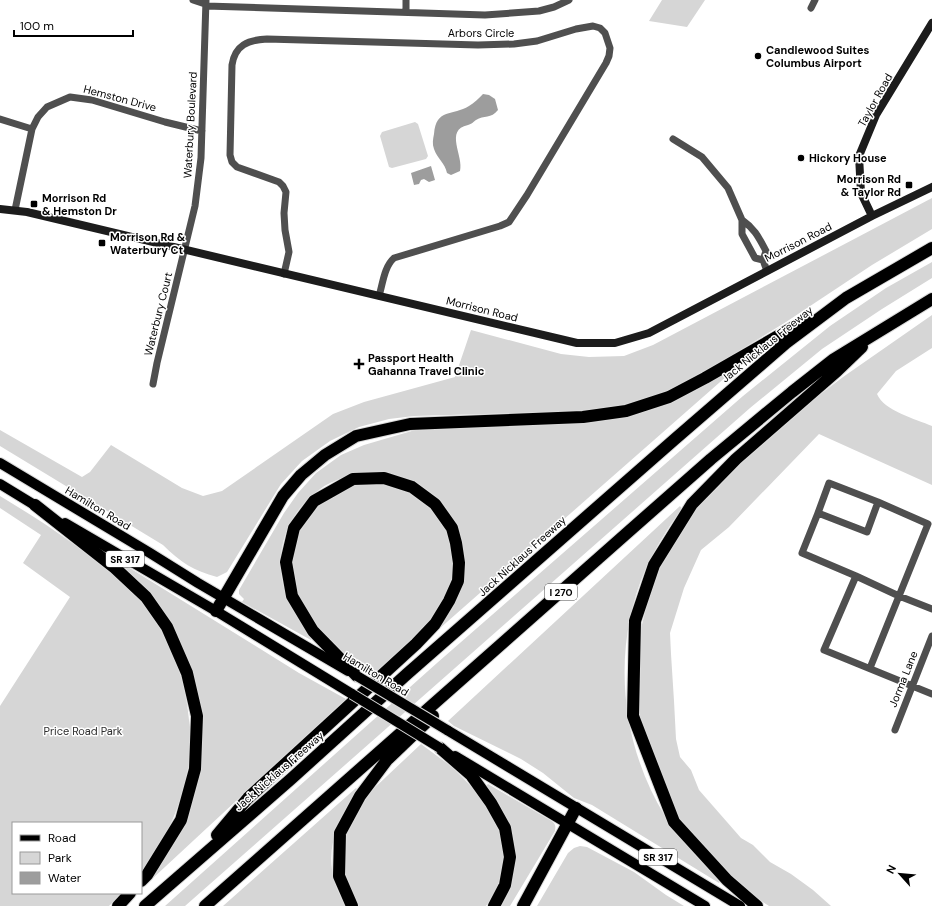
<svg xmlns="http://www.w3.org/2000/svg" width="932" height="906" viewBox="0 0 932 906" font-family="'DM Sans',sans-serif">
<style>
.green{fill:#d6d6d6}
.water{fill:#9d9d9d}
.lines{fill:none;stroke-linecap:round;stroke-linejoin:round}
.primary-casing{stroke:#dbdbdb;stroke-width:12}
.motorway-casing{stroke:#dbdbdb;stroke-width:14}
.minor{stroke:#4f4f4f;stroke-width:7}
.secondary{stroke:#1c1c1c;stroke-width:8}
.primary{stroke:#000;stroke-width:10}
.motorway{stroke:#000;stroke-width:12}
.primary-bridge-casing{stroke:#dbdbdb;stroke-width:12;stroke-linecap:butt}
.primary-bridge{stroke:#000;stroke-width:10}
.poi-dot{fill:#000;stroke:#fff;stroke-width:1.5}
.labels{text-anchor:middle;stroke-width:3;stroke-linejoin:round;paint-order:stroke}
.shield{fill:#fff;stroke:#4c4c4c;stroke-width:1}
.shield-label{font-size:10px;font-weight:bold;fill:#000}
.street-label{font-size:11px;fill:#000;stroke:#fff}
.poi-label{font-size:11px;font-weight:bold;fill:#000;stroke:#fff;text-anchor:start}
.park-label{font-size:11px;fill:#2d2d2d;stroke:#fff}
</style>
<rect width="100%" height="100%" fill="#fff"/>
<!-- green -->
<path class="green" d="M662 0H705L687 27 649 21Z
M415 122 418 124 428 156 426 159 392 168 389 167 380 136 382 132Z
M932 198V229L872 265 786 322 716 365 664 393 625 406 590 411 414 416 389 419 359 427 330 441 302 461 281 484 227 572 217 577C194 571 180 562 163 545L0 446V430L82 477 90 472 111 445 182 488 203 496 222 491 333 414 364 402 455 377 471 330 561 354 589 357 624 356 653 345Z
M932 262V278L882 309 822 349 750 408 185 906H165L437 663 743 396 830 326 886 288Z
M932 315V348L896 371 877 394C884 411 916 419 932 426V485L819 434 729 527 701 550 684 588 670 633 671 654 674 701 676 739 680 757 691 770 699 790 741 838 753 845 770 862 791 874 813 890 831 906H769L743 889 679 820 642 731 637 705 639 637 652 583 664 556 696 508 736 467 762 442 805 406 843 377Z
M732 366 736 368 439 629 437 627 462 569 441 505C423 497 405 490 388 483 381 480 373 475 365 473 356 471 331 482 323 487 284 513 270 559 289 602 295 615 303 626 312 637L311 640 242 602 244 599 239 594V590L284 513 298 493 316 473 341 455 364 445 422 428 608 418Z
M370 482C384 483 396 485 409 491 445 507 464 558 447 595 431 628 400 651 374 675L352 661 328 641 313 625 299 600 291 579 293 544 297 529 317 503 353 484Z
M0 496C43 522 86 550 124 584 162 618 185 669 189 720 190 727 191 734 191 741 190 772 180 806 166 834 159 848 149 860 141 872V823H13V893H122L109 906H0V706L70 597 23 563 41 535 0 508Z
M680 506 682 509C668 527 656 547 646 568 611 648 620 743 665 816 680 840 700 861 720 881L719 883 592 805 574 798 543 773 521 759 454 726 448 721Z
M120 562 299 673 346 699 152 879 151 876 171 845 201 750 185 658 118 565Z
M421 744C430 751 439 757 448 764 458 772 467 782 476 792 506 828 515 866 486 906H357L343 880 345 831 369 793Z
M488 784 550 820C555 823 556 825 555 831L510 906H498L512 870 486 786Z
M356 788 359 791C331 825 320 866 346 906H223Z
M580 846 587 847 634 872 666 895 684 906H537L568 853 574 848Z"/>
<!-- water -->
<path class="water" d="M483 94 489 95 495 99 498 110C491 119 484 115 476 120 473 122 472 124 468 125 444 130 464 156 460 171L451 175 447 173C445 163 437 158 434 149 432 144 433 139 434 134 436 108 453 116 469 106 474 103 479 98 483 94Z
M431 166 435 180 429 182 424 179 421 180 419 184 414 185 411 173Z"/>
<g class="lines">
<!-- primary casing -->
<g class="primary-casing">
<path id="primary" d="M0 463 150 553 198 583 348 671
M0 484 41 509
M65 523 216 611 352 694
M447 730 740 906
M455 756 705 906"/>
</g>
<!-- motorway casing -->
<g class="motorway-casing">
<path id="motorway" d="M35 505 115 568 146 597 167 627 187 673 197 716 195 769 181 820 147 875 141 881
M216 611 283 496 301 475 325 455 356 436 410 424 583 417 626 411 669 397 705 378 806 320
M440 748 471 775 491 803 505 828 510 857 505 885 494 906
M217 835 248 798 416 644 435 624 449 601 458 581 459 563 456 543 452 528 435 504 412 487 384 478 353 479 314 501 294 528 286 562 292 596 313 631 357 676
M118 906 130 893
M145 906 291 779 407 674 675 439 786 343 846 298 932 248
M205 906 627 533 711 459 792 392 834 359 932 299
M352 906 339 876 340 833 360 796 387 760 433 716
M523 906 576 808
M757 906 727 880 674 822 633 716 635 621 654 565 692 504 736 459 837 371 862 347"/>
</g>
<!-- minor -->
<path class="minor" d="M193 0 205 4
M206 6 485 15 539 11 554 7 569 0
M811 8 815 0
M406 12V0
M0 119 32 129
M673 139 702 157 728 188 742 220V234L755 258 763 260
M15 210 32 129 38 117 47 107 70 97 92 100 165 122 202 131
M742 220C755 229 759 238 766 251L763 260 767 271
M284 274 289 252 285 230 284 213 286 192 283 186 279 182 237 167 232 162 230 155 232 65C235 45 248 40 267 39L478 45 514 44 537 41 576 29 593 26 600 28 605 33 610 48 609 56 606 63 527 195 509 222 500 226 394 258C384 267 383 283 379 296
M153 384 157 363 195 206 201 158 206 0
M818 513 802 553 856 576
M932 609 899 596 856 576 824 650 932 694
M870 668 928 524 878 502 867 532 818 513 829 483 878 502
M895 730 932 636"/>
<!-- secondary -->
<path class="secondary" d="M0 209 27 212 577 343H615L649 333 872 216 932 187
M872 216 861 193 859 156 876 115 932 23"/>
<!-- primary -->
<use href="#primary" class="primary"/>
<!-- motorway -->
<use href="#motorway" class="motorway"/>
<!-- primary-bridge casing -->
<g class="primary-bridge-casing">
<path id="primary-bridge" d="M357 676 447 730
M352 694 440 748"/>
</g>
<!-- primary-bridge -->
<use href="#primary-bridge" class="primary-bridge"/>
</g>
<!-- markers -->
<g class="poi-dot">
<circle cx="758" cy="56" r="4"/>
<circle cx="801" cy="158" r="4"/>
<rect x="905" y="181" width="8" height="8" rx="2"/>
<rect x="30" y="200" width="8" height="8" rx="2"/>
<rect x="98" y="239" width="8" height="8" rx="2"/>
<path d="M357 358h4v4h4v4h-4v4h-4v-4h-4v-4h4z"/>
</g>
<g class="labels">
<!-- shield labels -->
<g class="shield">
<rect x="106" y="551" width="38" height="16" rx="3"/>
<rect x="545" y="584" width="32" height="16" rx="3"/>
<rect x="639" y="849" width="38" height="16" rx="3"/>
</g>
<g class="shield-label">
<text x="125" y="563">SR 317</text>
<text x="561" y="596">I 270</text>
<text x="658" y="861">SR 317</text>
</g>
<!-- street labels -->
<g class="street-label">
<text x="481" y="37">Arbors Circle</text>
<text transform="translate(120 98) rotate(15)" y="4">Hemston Drive</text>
<text transform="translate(875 100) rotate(-61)" y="4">Taylor Road</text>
<text transform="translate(190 125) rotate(-87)" y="4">Waterbury Boulevard</text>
<text transform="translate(798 242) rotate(-27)" y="4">Morrison Road</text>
<text transform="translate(482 309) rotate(14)" y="4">Morrison Road</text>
<text transform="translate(158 314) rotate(-76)" y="4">Waterbury Court</text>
<text transform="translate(767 344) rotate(-39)" y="4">Jack Nicklaus Freeway</text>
<text transform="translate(98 508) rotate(31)" y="4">Hamilton Road</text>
<text transform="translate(522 556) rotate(-42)" y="4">Jack Nicklaus Freeway</text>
<text transform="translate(376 674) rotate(31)" y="4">Hamilton Road</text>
<text transform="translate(903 679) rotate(-68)" y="4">Jorma Lane</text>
<text transform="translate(279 771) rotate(-41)" y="4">Jack Nicklaus Freeway</text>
</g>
<!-- poi labels -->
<g class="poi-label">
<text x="766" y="54">Candlewood Suites<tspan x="766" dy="13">Columbus Airport</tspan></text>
<text x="809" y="162">Hickory House</text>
<text x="901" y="183" text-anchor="end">Morrison Rd<tspan x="901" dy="13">&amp; Taylor Rd</tspan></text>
<text x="42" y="202">Morrison Rd<tspan x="42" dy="13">&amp; Hemston Dr</tspan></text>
<text x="110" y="241">Morrison Rd &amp;<tspan x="110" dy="13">Waterbury Ct</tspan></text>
<text x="368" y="362">Passport Health<tspan x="368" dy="13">Gahanna Travel Clinic</tspan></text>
</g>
<!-- park labels -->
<g class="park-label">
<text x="83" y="735">Price Road Park</text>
</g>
</g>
<!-- legend -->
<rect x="12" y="822" width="130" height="72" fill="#ffffff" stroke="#999999"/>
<rect x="20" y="835" width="20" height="6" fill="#000000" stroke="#999999"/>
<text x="48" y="842" font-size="12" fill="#000000">Road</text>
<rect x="20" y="852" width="20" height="12" fill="#d6d6d6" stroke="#999999"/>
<text x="48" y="862" font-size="12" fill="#000000">Park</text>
<rect x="20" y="872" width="20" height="12" fill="#9d9d9d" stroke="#999999"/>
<text x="48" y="882" font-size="12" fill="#000000">Water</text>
<!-- north arrow -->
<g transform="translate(900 874) rotate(297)" stroke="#ffffff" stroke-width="3" paint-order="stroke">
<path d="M0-3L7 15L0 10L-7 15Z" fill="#000000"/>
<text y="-6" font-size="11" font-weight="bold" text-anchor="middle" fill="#000000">N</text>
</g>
<!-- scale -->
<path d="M14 30v6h119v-6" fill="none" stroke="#000000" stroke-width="2"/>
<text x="20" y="30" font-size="12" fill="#000000" stroke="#ffffff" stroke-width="3" paint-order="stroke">100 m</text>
</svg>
